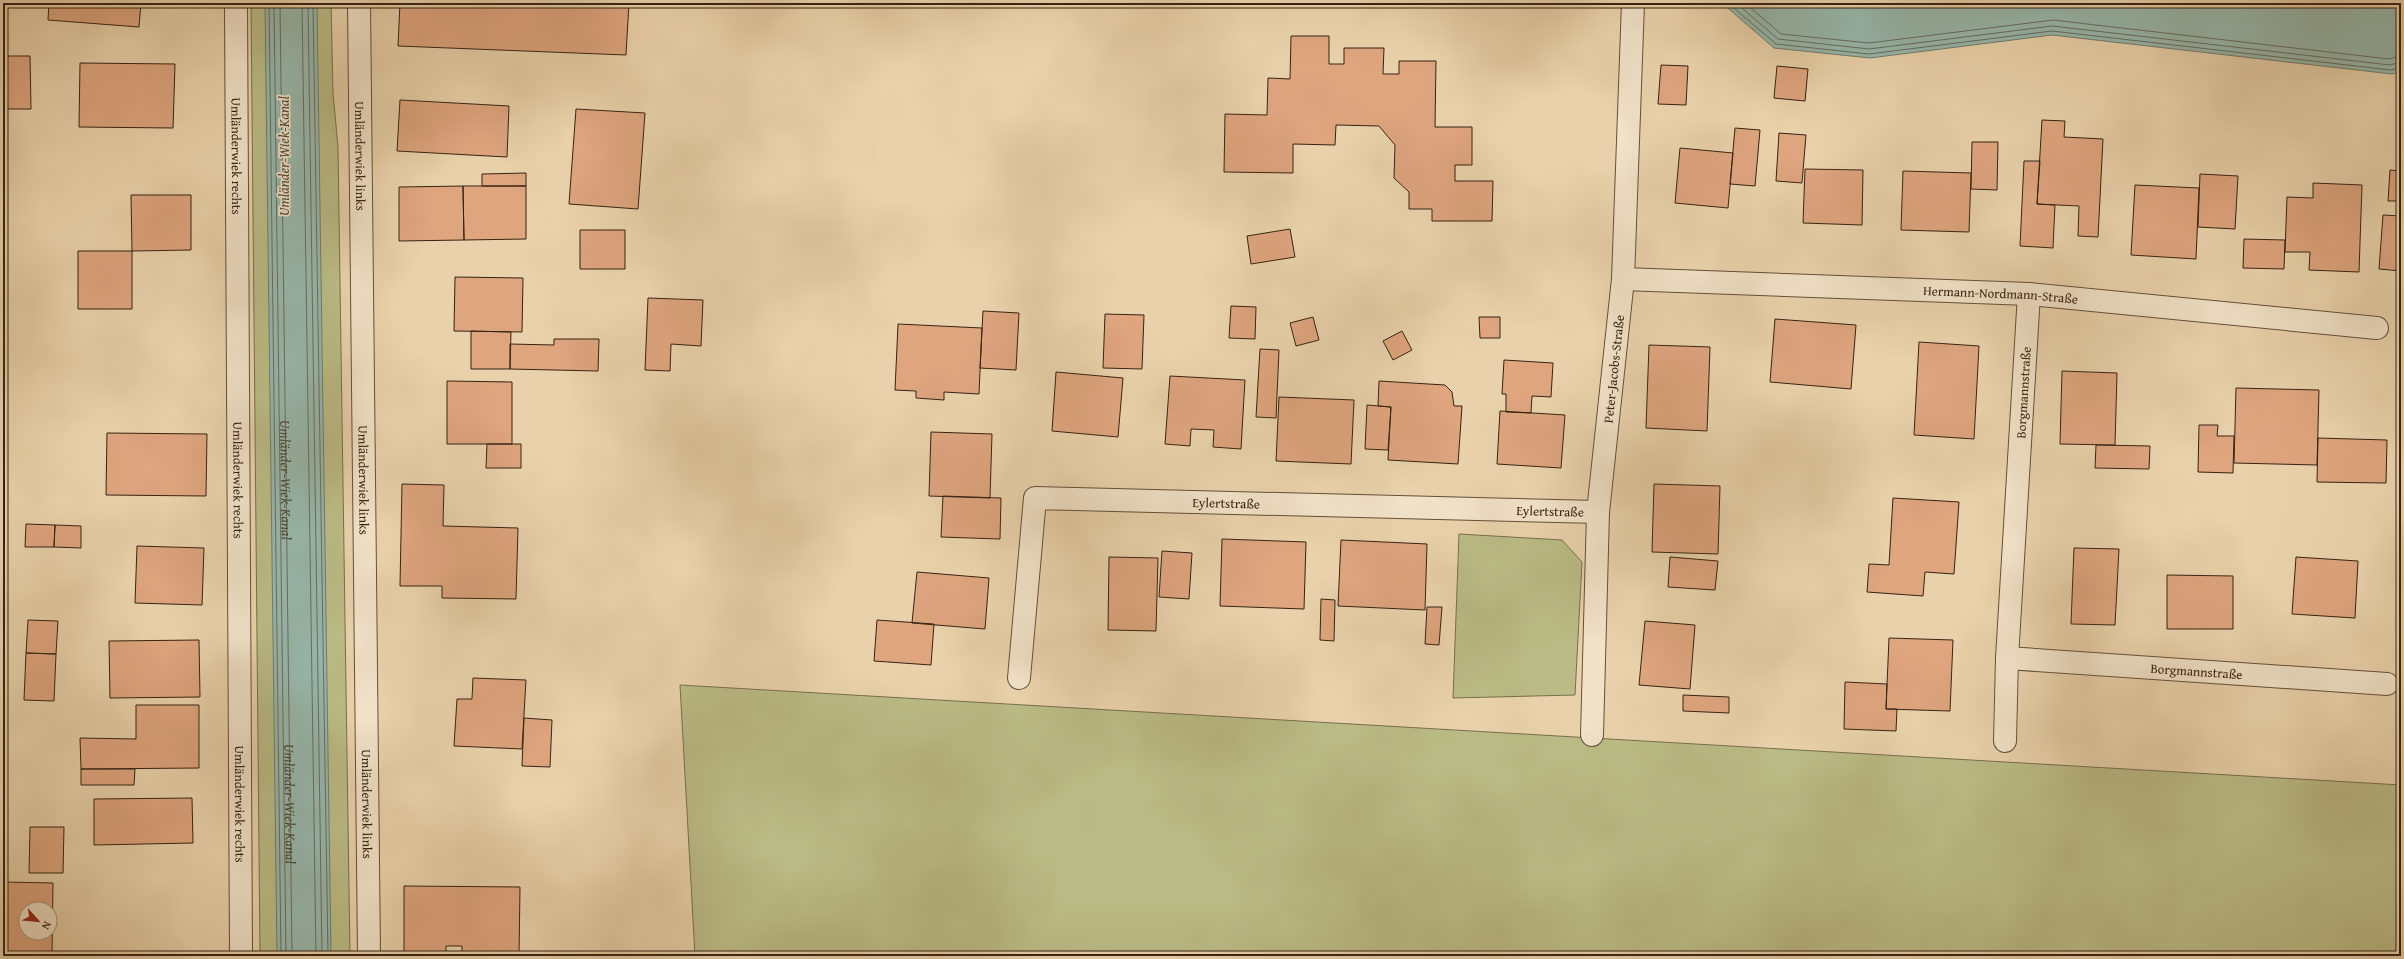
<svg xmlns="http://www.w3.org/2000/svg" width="2404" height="959" viewBox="0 0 2404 959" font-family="'Gentium Book Plus',serif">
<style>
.green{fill:#babb86;stroke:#786f4c}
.water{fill:#97b7ac;stroke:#717c6e}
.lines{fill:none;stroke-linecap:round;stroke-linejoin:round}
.shore{stroke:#676d5f;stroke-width:1}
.building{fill:#dea57f;stroke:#372312;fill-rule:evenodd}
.minor-casing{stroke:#644f38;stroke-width:24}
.minor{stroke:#f1e2c8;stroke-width:22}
.labels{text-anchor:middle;stroke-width:3.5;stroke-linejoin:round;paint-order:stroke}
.street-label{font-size:13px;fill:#372312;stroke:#f1e2c8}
.water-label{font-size:14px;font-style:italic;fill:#4f4838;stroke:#f1e2c8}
</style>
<rect width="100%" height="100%" fill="#e9d2ab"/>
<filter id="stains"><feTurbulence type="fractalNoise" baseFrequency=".005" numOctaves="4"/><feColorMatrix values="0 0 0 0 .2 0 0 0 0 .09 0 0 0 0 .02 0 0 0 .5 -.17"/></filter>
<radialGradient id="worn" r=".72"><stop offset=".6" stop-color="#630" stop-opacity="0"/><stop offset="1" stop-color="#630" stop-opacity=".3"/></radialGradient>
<!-- green -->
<path class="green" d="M251 3H331L333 93 338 147 350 956H260Z
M1459 534 1562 540 1582 562 1575 695 1453 698Z
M680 685 2401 785V956H695Z"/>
<!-- water -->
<path class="water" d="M265 3H317L331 956H277Z
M1722 3H2401V71L2392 74 2052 35 1870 58 1774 48Z"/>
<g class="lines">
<!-- shore -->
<g class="shore">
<path d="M269 3 281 956"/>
<path d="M274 3 286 956"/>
<path id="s1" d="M280 3 292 956"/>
<path d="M302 3 316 956"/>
<path d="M308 3 322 956"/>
<path d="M313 3 328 956"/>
<path d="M1728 3 1776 44 1869 54 2052 31 2391 70 2401 67"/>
<path d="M1736 3 1778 39 1869 49 2052 26 2390 65 2401 62"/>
<path d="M1745 3 1781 34 1869 43 2053 20 2389 59 2401 56"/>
</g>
</g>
<!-- building -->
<path class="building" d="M49 3H141L139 27 48 20Z
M400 3H629L626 55 398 46Z
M1291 36H1329V64H1344V48H1384L1383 74H1399V61H1436L1435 127H1472V165H1455V181H1493L1492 221H1432V209H1409V192L1394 178 1395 145 1379 126 1336 125 1335 145 1293 144V173L1224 172 1225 114 1267 115 1268 78 1290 79Z
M3 56H30L31 109H3Z
M80 63 175 64 173 128 79 127Z
M1661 65 1688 66 1686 105 1658 104Z
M1777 66 1808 69 1805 101 1774 98Z
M400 100 509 106 507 157 397 151Z
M576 109 645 113 638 209 569 204Z
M2042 120 2065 121 2064 137 2103 139 2098 237 2078 236 2079 206 2037 204Z
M1735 128 1760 130 1755 186 1730 184Z
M1779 133 1806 135 1802 183 1776 181Z
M1972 142H1998L1997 190 1971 189Z
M1680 148 1733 153 1728 208 1675 203Z
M2024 161H2040L2037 204 2055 205 2053 248 2020 246Z
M1805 169 1863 170 1862 225 1803 223Z
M2390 170 2401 171V201H2388Z
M1903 171 1971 173 1969 232 1901 230Z
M526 173V186H482V174Z
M2200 174 2238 176 2235 229 2198 227Z
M2313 183 2362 185 2359 272 2309 270 2310 252H2285L2287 197 2313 198Z
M2135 185 2199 188 2196 259 2131 255Z
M463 186 464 240 399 241V187Z
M463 186H526V239L464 240Z
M131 195H191V250L132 251Z
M2383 215 2401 216V271L2379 269Z
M1290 229 1295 257 1251 264 1247 236Z
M580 230H625V269H580Z
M2244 239 2285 240 2284 269 2243 268Z
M78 251H132V309H78Z
M455 277 523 278 522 332 454 331Z
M648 298 703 300 701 346 671 344 670 371 645 370Z
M1231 306 1256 307 1255 339 1229 338Z
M983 311 1019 313 1016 370 980 368Z
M1105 314 1144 315 1142 369 1103 368Z
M1313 317 1319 340 1296 346 1290 323Z
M1479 317H1500V338H1480Z
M1775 319 1856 325 1851 389 1770 382Z
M898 324 982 328 979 394 944 392V400L916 398V391L895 390Z
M471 331 511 332 510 369H471Z
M1402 331 1412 350 1393 360 1383 341Z
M554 339H599L598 371 510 369V344L554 345Z
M1919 342 1979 346 1974 439 1914 435Z
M1649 345 1710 347 1707 431 1646 428Z
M1260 349 1279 350 1276 418 1256 417Z
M1504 360 1553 363 1551 397 1532 396 1531 413 1506 412V394H1502Z
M2062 371 2117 373 2115 445 2060 444Z
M1056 372 1123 378 1118 437 1052 431Z
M1170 376 1245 380 1241 449 1213 447 1214 430 1191 429 1190 446 1165 444Z
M447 381 512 382V444H447Z
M1379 381 1445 385 1452 392 1454 406H1462L1458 464 1388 460 1391 407 1378 406Z
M2236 388 2319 390 2317 465 2234 463Z
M1279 397 1354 400 1351 464 1276 461Z
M1367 405 1391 407 1388 450 1365 449Z
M1500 411 1565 415 1561 468 1497 464Z
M2199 425H2218L2217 436H2234L2233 473 2198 472Z
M931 432 992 434 990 498 929 496Z
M107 433 207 434 206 496 106 495Z
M2318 438 2387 440 2386 483 2317 482Z
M487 444H521V468H486Z
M2096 445 2150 446 2149 469 2095 468Z
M402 484 444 485 443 526 518 528 516 599 442 598V586H400Z
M1654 484 1720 486 1718 554 1652 552Z
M943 496 1001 498 1000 539 941 537Z
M1893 498 1959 502 1954 574 1925 572 1923 596 1867 592 1869 564 1889 565Z
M26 524 55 525 54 547H25Z
M55 525 81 526V548L54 547Z
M1222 539 1306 542 1304 609 1220 606Z
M1341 540 1427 544 1425 610 1338 606Z
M137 546 204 548 202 605 135 603Z
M2074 548 2119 549 2115 625 2071 624Z
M1162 551 1192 553 1189 599 1159 597Z
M1109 557 1158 558 1156 631 1108 630Z
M1670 557 1718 561 1715 590 1668 587Z
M2296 557 2358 561 2355 618 2292 614Z
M917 572 989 578 985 629 912 623Z
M2167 575 2233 576V629H2167Z
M1321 599 1335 600 1334 641 1320 640Z
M1427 607H1442L1439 645 1425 644Z
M28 620 58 621 56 654 26 653Z
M877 620 934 624 931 665 874 661Z
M1645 621 1695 625 1690 689 1639 685Z
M1889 638 1953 640 1950 711 1886 709Z
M199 640 200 697 110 698 109 641Z
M26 653 56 654 54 701 24 700Z
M473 678 526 680 522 749 454 746 457 699H472Z
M1845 682 1887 684 1886 709H1897L1896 731 1844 729Z
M1683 695 1729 697V713L1683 711Z
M136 705H199V768L81 769 80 738 136 739Z
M524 718 552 720 550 767 522 766Z
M81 769H135L134 785H81Z
M192 798 193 843 94 845V799Z
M30 827H64L63 873H29Z
M3 882 53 883 52 953 3 952ZM26 909H50V933H26Z
M404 886 520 887 519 956H462V946H446V956H404Z"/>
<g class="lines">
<!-- minor casing -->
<g class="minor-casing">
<g id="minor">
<path id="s2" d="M236 3 241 956"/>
<path id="s3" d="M359 3 369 956"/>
<path id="s4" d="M1623 279 2029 294 2377 328"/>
<path id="s5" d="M2007 658 2387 684"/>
<path id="s6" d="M1019 678 1035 498 1598 512"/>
<path id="s7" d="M1592 735 1598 512 1623 279 1633 3"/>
<path id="s8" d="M2005 741 2007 658 2029 294"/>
</g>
</g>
<!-- minor -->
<use href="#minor" class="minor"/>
</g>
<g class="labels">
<!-- street labels -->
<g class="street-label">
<text dy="5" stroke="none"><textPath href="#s2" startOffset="153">Umländerwiek rechts</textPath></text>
<text dy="5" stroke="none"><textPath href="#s3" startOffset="153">Umländerwiek links</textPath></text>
<text dy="5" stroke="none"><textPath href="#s4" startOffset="378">Hermann-Nordmann-Straße</textPath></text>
<text dy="5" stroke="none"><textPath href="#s7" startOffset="367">Peter-Jacobs-Straße</textPath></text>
<text dy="5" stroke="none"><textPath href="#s8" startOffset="349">Borgmannstraße</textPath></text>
<text dy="5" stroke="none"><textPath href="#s2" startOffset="477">Umländerwiek rechts</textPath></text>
<text dy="5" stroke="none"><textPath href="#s3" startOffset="477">Umländerwiek links</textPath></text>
<text dy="5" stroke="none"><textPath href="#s6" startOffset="372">Eylertstraße</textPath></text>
<text dy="5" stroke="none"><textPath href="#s6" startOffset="696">Eylertstraße</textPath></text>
<text dy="5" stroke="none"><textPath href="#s5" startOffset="190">Borgmannstraße</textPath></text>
<text dy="5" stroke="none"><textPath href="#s2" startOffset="801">Umländerwiek rechts</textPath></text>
<text dy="5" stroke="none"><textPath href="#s3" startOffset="801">Umländerwiek links</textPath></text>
</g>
<!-- water labels -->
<g class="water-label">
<text transform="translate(284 156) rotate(-90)" y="5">Umländer-Wiek-Kanal</text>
<text dy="5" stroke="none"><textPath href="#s1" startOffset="477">Umländer-Wiek-Kanal</textPath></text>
<text dy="5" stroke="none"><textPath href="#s1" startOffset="801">Umländer-Wiek-Kanal</textPath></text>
</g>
</g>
<!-- margin -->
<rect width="2404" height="959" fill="none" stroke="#e9d2ab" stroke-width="16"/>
<rect x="4" y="4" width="2396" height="951" fill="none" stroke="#372312" stroke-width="2"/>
<rect x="8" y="8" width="2388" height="943" fill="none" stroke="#372312"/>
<!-- north arrow -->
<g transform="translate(38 921) rotate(117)"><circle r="19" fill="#f1e2c8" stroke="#a7967f"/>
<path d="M0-3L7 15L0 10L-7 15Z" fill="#8f2418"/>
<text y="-6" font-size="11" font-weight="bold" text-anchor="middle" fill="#372312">N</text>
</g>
<rect width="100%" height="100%" filter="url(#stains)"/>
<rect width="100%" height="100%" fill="url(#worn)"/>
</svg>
